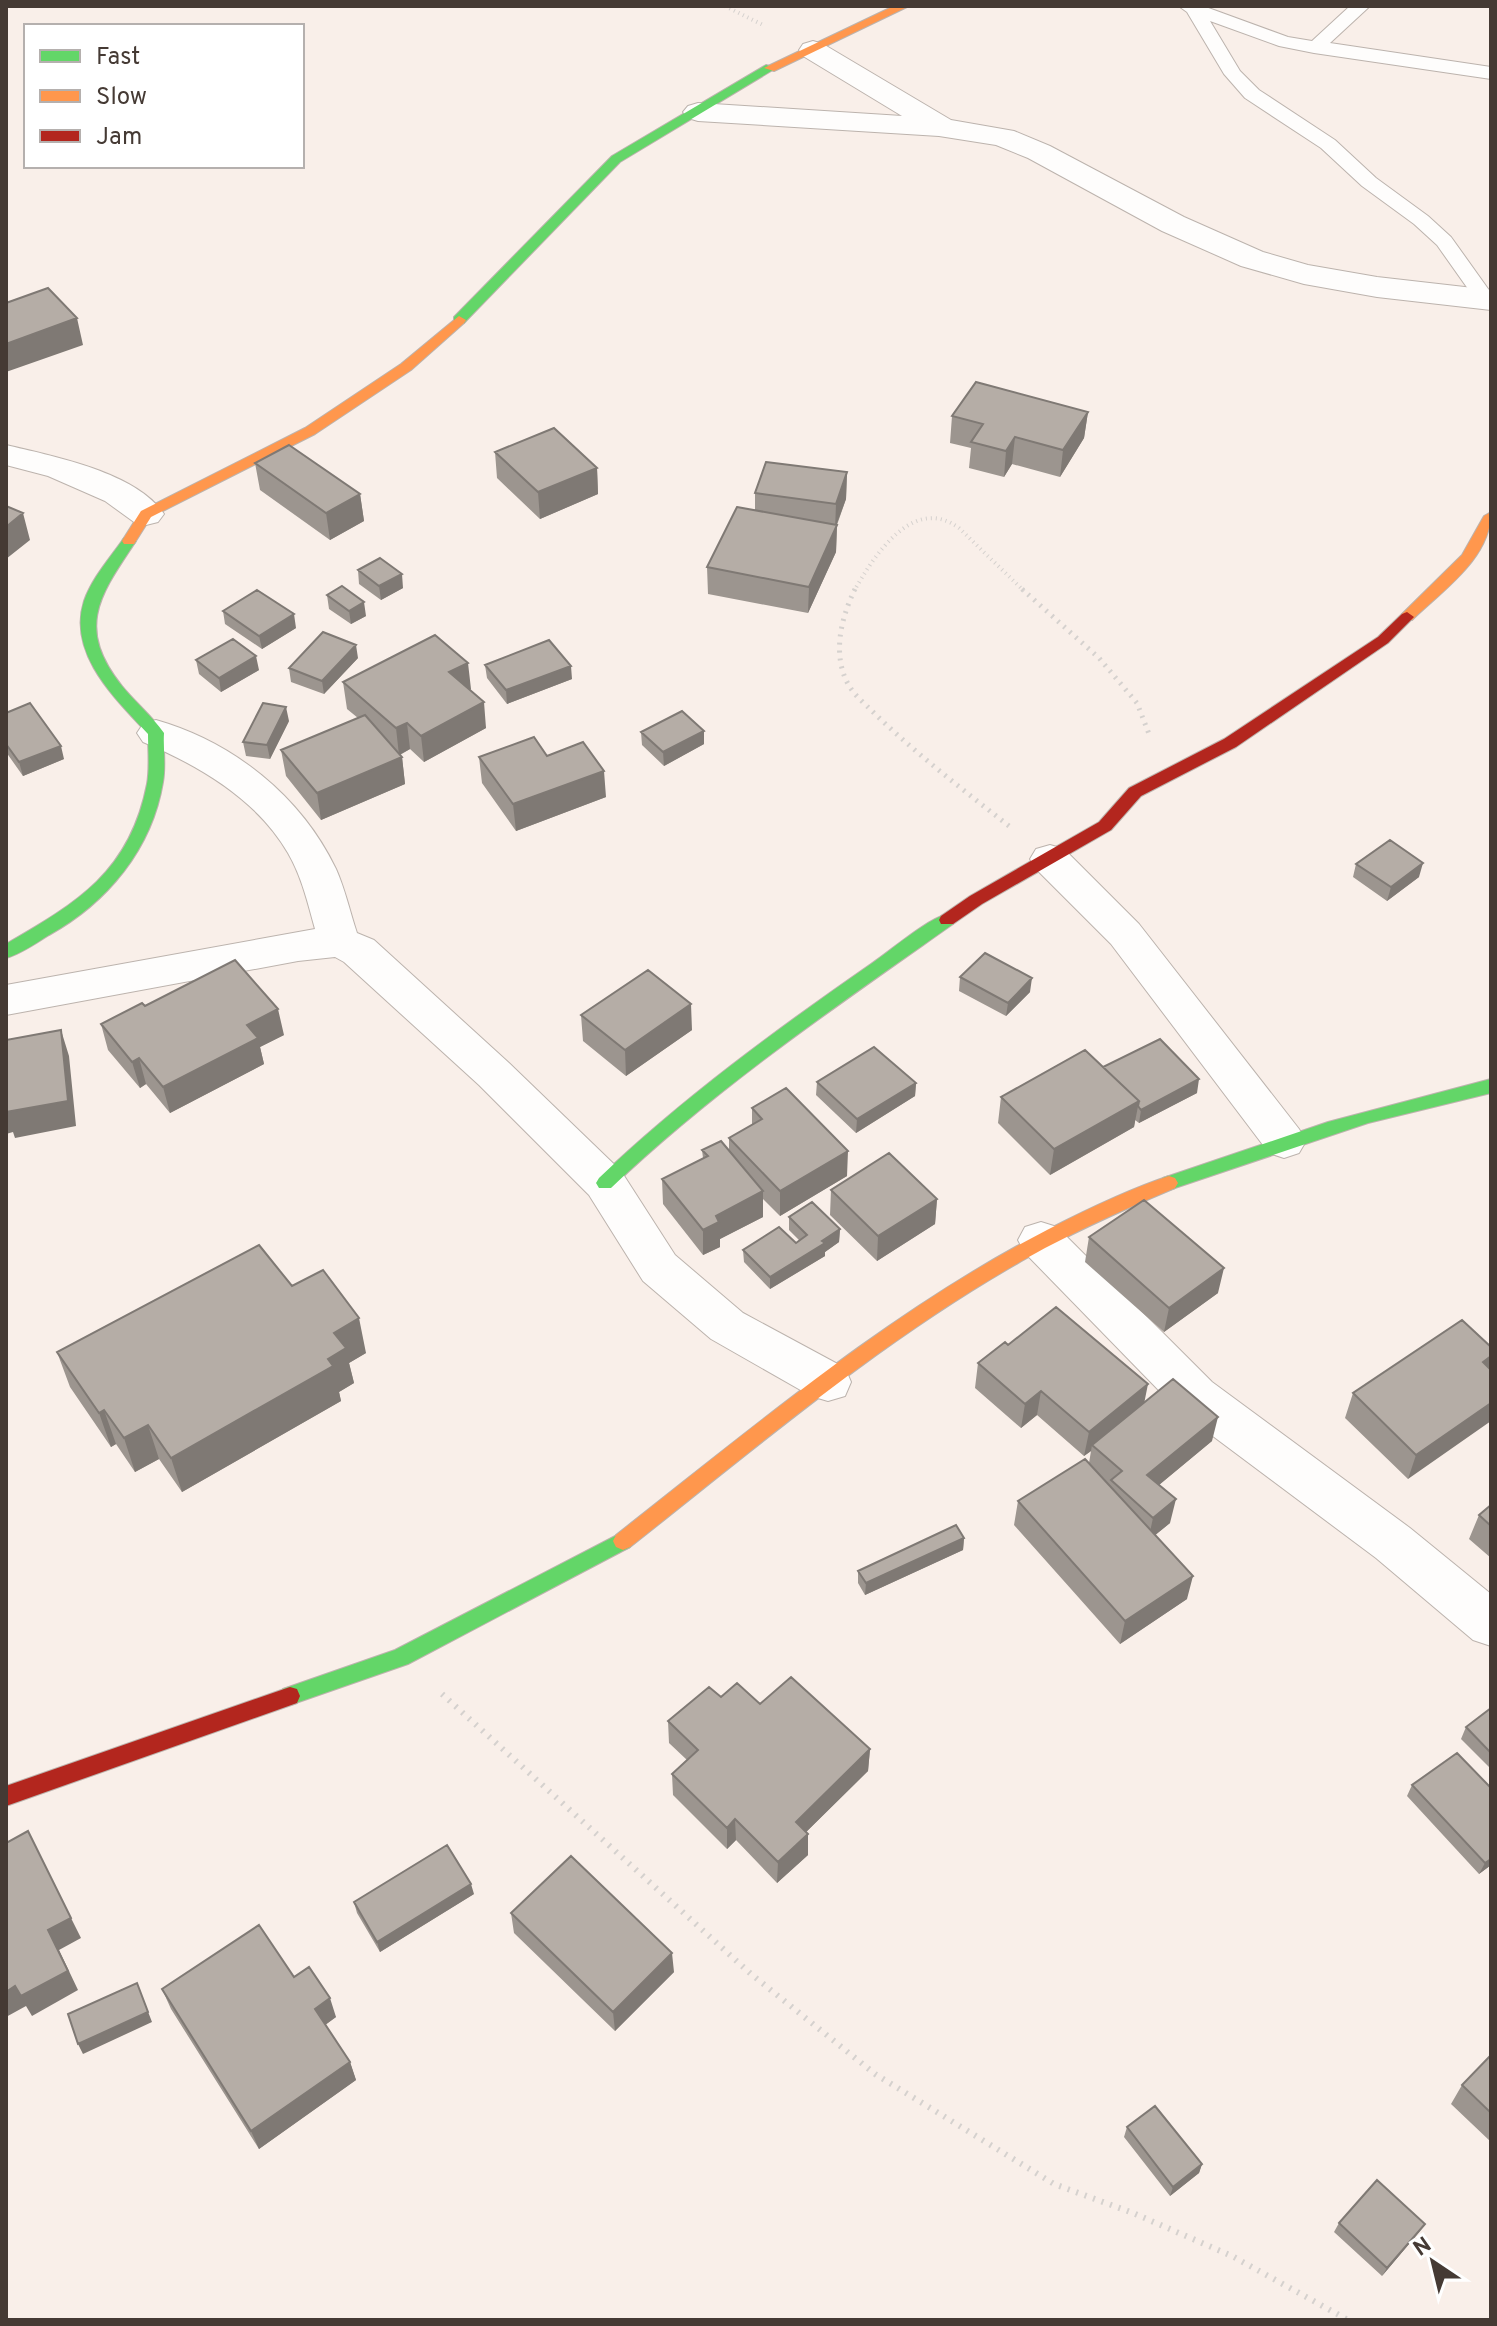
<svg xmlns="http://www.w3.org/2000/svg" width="1497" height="2326" viewBox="0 0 1497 2326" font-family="Overpass,sans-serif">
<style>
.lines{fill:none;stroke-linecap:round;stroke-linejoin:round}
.lane-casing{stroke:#bcb3ad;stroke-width:2}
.street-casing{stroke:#bcb3ad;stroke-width:2}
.fast-casing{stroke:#bcb3ad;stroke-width:2}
.slow-casing{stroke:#bcb3ad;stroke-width:2}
.jam-casing{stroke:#bcb3ad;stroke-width:2}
.path-far2{stroke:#d5d1ce;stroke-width:4;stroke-dasharray:1 4;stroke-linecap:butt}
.path-far1{stroke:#d5d1ce;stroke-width:5;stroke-dasharray:2 6;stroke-linecap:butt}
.path{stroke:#d5d1ce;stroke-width:6;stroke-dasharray:2 7;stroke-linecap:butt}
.lane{fill:#fefdfc;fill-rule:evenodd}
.street{fill:#fefdfc;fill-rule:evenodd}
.fast{fill:#63d668;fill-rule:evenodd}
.slow{fill:#ff974d;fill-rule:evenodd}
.jam{fill:#b3261e;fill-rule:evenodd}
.wall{fill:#9c958f}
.shaded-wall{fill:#7f7974}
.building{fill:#b5ada6;stroke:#7f7974;stroke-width:2}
</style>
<rect width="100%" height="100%" fill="#f9efe9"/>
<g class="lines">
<!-- lane casing -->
<g class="lane-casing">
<path id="lane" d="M1203 6 1288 37 1312 41 1350 6H1370L1330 43 1491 67V79L1314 53 1279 46 1210 21 1240 71 1259 90 1335 140 1376 178 1428 216 1451 237 1491 293V304L1478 303 1437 245 1414 224 1362 186 1321 148 1245 98 1224 74 1187 12 1180 7Z"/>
</g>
<!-- street casing -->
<g class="street-casing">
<path id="street" d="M813 41 823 44 951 120 1014 131 1050 146 1184 217 1263 252 1308 265 1377 277 1491 290V310L1377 297 1304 284 1241 266 1162 231 1028 158 996 145 939 136 698 121 688 118 683 112 688 106 698 103 902 116 803 56 799 50 803 44Z
M6 445C52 456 136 472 164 514L158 522 146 525 134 522 105 501 48 476 6 465Z
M156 720C233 742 301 796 336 869 345 889 350 912 357 933L374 940 509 1063 621 1171 675 1255 743 1313 845 1368 851 1382 845 1396 828 1401 811 1396 711 1339 643 1281 589 1195 479 1085 344 962 335 957 298 961 6 1015V985L315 929C308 904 302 877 288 853 257 799 198 765 143 742L137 733 143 724Z
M1050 845 1064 849 1139 924 1299 1129 1306 1141 1299 1153 1284 1158 1269 1153 1111 944 1036 869 1030 859 1036 849Z
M1041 1222 1057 1227 1212 1382 1410 1528 1491 1594V1646L1473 1640 1376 1558 1178 1410 1025 1253 1018 1240 1025 1227Z"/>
</g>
<!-- fast casing -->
<g class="fast-casing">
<path id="fast" d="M766 65 776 68 620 162 464 323H454V317L612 156Z
M129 536 136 541C100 595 75 627 122 686 135 702 152 716 164 733 163 749 166 766 163 782 152 849 107 903 49 935 36 943 21 954 6 958V944C77 903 130 872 147 784 150 768 148 750 148 734 116 699 67 654 84 601 92 578 110 558 124 538Z
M947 914 953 916 955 920 953 924C835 1007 716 1088 611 1188H599L596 1183 599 1178C683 1098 776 1030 871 964 892 950 924 921 947 914Z
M1491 1079V1093L1368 1123 1169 1190 1163 1188 1160 1183 1163 1178 1328 1122Z
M623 1532 630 1535 633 1541 630 1547 408 1664 290 1705 283 1703 280 1696 283 1689 395 1650Z"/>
</g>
<!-- slow casing -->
<g class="slow-casing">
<path id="slow" d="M894 6H909L774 71 764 68Z
M459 316 466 320 464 323 411 370 315 434 151 517 134 544H124L122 541 141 511 305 428 401 364Z
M1491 512C1491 558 1443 590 1412 620H1402V614L1462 555 1484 516Z
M1169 1176 1175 1178 1178 1183 1175 1188C1125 1209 1075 1231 1027 1258 884 1338 758 1446 630 1547L623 1550 616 1547 613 1541 616 1535C754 1427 890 1311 1047 1230 1086 1210 1127 1190 1169 1176Z"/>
</g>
<!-- jam casing -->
<g class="jam-casing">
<path id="jam" d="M1407 612 1414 617 1388 643 1236 747 1141 796 1111 830 982 904 953 924H941L939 920 941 916 970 896 1099 822 1129 788 1224 739 1378 637 1402 614Z
M290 1687 297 1689 300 1696 297 1703 6 1806V1786Z"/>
</g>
<!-- path-far2 -->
<path class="path-far2" d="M725 6 763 25
M854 591C874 556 913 494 959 528L1024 591"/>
<!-- path-far1 -->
<path class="path-far1" d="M855 589C841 618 832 654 848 684 854 695 864 703 872 711 915 753 962 789 1009 826
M1022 589 1099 658 1137 703 1149 734"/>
<!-- path -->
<path class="path" d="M442 1694 751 1974 875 2074 1054 2184 1133 2213 1232 2256 1348 2320"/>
<!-- lane -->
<use href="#lane" class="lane"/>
<!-- street -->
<use href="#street" class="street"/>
<!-- fast -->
<use href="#fast" class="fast"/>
<!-- slow -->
<use href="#slow" class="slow"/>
<!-- jam -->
<use href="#jam" class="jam"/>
</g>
<!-- wall -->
<path class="wall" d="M1088 412 1084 438 1060 477 1012 464 1004 477 969 468 971 448 950 443 952 416Z
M495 452 597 468 598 494 540 519 497 478Z
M255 463 360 494 364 521 330 540 260 490Z
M847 472 846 499 837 525 836 552 808 613 708 594 707 567 755 510V493Z
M358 570 403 588 381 600 359 584Z
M327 595 366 616 351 624 329 609Z
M223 611 296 628 262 649 225 624Z
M358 658 324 694 291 682 289 668Z
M196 660 259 670 221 692 199 674Z
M485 665 572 679 507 704 487 678Z
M343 682 471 689 470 690 486 728 424 762 410 749 400 755 402 757 405 784 321 820 286 776 281 750 358 718 347 709Z
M6 713 64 759 23 776 6 752Z
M289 721 270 759 246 756 243 742Z
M641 732 704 744 664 766 642 745Z
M547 756 606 797 516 831 482 783 479 757Z
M1356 864 1419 877 1387 901 1353 877Z
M960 977 1030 992 1006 1016 959 991Z
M145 1006 284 1035 260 1047 264 1064 170 1113 146 1084 140 1088 108 1050 101 1024Z
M581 1015 692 1030 626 1076 583 1041Z
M1103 1067 1197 1093 1139 1123 1135 1120 1134 1127 1050 1175 998 1123 1001 1097Z
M817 1082 916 1083 915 1096 856 1133 816 1095Z
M752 1108 847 1176 780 1216 763 1199V1217L720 1239V1247L703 1255 663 1204 662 1179 703 1158 702 1150H729V1138L752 1125Z
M831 1190 937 1199 935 1224 877 1261 830 1215Z
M789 1217 840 1229 839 1242 825 1252V1256L770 1289 744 1262 743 1250 796 1243 799 1240 789 1230Z
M1089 1237 1218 1293 1164 1332 1085 1262Z
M292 1286 366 1353 349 1363 354 1383 339 1392 341 1401 182 1492 159 1459 135 1472 116 1444 111 1447 70 1387 57 1352Z
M1008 1345 1144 1403 1212 1441 1159 1485 1170 1523 1155 1535 1187 1599 1120 1644 1014 1525 1018 1501 1089 1463 1091 1451 1084 1456 1037 1415 1021 1428 975 1388 978 1363Z
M1491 1347 1490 1369 1408 1479 1345 1418 1353 1393Z
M1491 1505V1558L1469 1539 1479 1515Z
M964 1538 963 1550 865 1595 858 1583V1571Z
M721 1697 760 1704 870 1749 868 1771 806 1832 808 1834V1855L777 1883 736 1840 727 1849 673 1795 672 1774 687 1760 669 1743 668 1721Z
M1491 1708V1769L1461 1739 1466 1727Z
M1412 1785 1491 1865 1479 1874 1407 1796Z
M474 1894 380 1952 357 1913 354 1902Z
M511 1913 674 1972 615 2031 514 1933Z
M294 1977 336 2017 325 2025 350 2062 356 2080 259 2149 171 2009 162 1989Z
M1491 2055V2142L1451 2104 1462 2085Z
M1127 2127 1202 2164 1199 2173 1170 2196 1124 2137Z
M1339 2223 1419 2232 1382 2276 1334 2232Z"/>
<!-- shaded-wall -->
<path class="shaded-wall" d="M77 318 83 345 6 372V344Z
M1088 412 1084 438 1060 477 1063 450Z
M1015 437 1012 464 1004 477 1006 451Z
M597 468 598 494 540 519 538 492Z
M847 472 846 499 836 526 837 525 836 552 808 613 809 587 835 530 836 504Z
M360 494 364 521 330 540 326 513Z
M23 513 30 540 6 559V527Z
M402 574 403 588 381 600 379 586Z
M364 602 366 616 351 624 349 611Z
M294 614 296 628 262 649 259 636Z
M356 645 358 658 324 694 322 681Z
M256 656 259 670 221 692 219 678Z
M468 663 471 689 452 699 449 672Z
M571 666 572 679 507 704 506 690Z
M484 702 486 728 424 762 421 736Z
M286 707 289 721 270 759 267 745Z
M407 723 410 749 399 755 396 728Z
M704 731V744L664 766 663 752Z
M61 746 64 759 23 776 19 762Z
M402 757 405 784 321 820 317 793Z
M604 771 606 797 516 831 513 804Z
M1423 863 1419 877 1387 901 1391 887Z
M1032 978 1030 992 1006 1016 1008 1003Z
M691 1004 692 1030 626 1076 625 1050Z
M278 1009 284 1035 260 1047 264 1064 170 1113 163 1087 247 1025Z
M61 1030 69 1056 76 1126 15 1138 13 1132 6 1134V1109Z
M139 1058 146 1084 140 1088 132 1062Z
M1199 1079 1197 1093 1139 1123 1141 1110Z
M916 1083 915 1096 856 1133 857 1119Z
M1139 1101 1134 1127 1050 1175 1054 1149Z
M848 1151 847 1176 780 1216V1191Z
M763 1191V1217L720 1239V1247L703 1255V1230L716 1216Z
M937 1199 935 1224 877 1261 878 1236Z
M840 1229 839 1242 825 1252V1256L770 1289V1277Z
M1224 1268 1218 1293 1164 1332 1169 1308Z
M359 1318 366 1353 349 1363 354 1383 339 1392 341 1401 182 1492 171 1458 334 1333Z
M1491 1356V1367L1487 1377 1483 1362Z
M1148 1384 1143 1409 1092 1445 1091 1451 1084 1456 1089 1432Z
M1041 1391 1037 1415 1021 1428 1025 1404Z
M1491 1403V1421L1408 1479 1416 1455Z
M104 1410 116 1444 111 1447 99 1413Z
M1218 1417 1212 1441 1142 1499 1147 1475Z
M148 1425 159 1459 135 1472 124 1438Z
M1176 1499 1170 1523 1148 1541 1153 1518Z
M964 1538 963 1550 865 1595 866 1583Z
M1193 1576 1187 1599 1120 1644 1125 1621Z
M870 1749 868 1771 795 1843 796 1822Z
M735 1819 736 1840 727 1849V1828Z
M808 1834V1855L777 1883 778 1862Z
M38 1852 81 1938 59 1950 78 1990 32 2016 26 2006 6 2017V1992L48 1930Z
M1491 1859V1865L1479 1874 1485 1863Z
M471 1884 474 1894 380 1952 377 1942Z
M672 1953 674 1972 615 2031 613 2012Z
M137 1983 152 2022 83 2054 78 2044Z
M330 1998 336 2017 321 2028 315 2009Z
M350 2062 356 2080 259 2149 251 2131Z
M1202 2164 1199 2173 1170 2196 1173 2187Z
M1425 2224 1419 2232 1382 2276 1387 2268Z"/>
<!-- building -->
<path class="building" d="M48 288 77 318 6 344V303Z
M976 382 1088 412 1063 450 1015 437 1006 451 971 442 983 424 952 416Z
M554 428 597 468 538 492 495 452Z
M289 445 360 494 326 513 255 463Z
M766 462 847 472 836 504 755 493Z
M6 506 23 513 6 527Z
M737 507 837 525 809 587 707 567Z
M380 558 402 574 379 586 358 570Z
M342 586 364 602 349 611 327 595Z
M257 590 294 614 259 636 223 611Z
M323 632 356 645 322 681 289 668Z
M435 635 468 663 449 672 484 702 421 736 407 723 396 728 343 682Z
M233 639 256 656 219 678 196 660Z
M549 640 571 666 506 690 485 665Z
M30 703 61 746 19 762 6 744V713Z
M263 703 286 707 267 745 243 742Z
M682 711 704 731 663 752 641 732Z
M365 715 402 757 317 793 281 750Z
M534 737 547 756 583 742 604 771 513 804 479 757Z
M1390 840 1423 863 1391 887 1356 864Z
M985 953 1032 978 1008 1003 960 977Z
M235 960 278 1009 247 1025 258 1038 163 1087 139 1058 132 1062 101 1024 142 1003 145 1006Z
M648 970 691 1004 625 1050 581 1015Z
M61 1030 68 1101 6 1112V1040Z
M1160 1039 1199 1079 1141 1110 1138 1106 1139 1101 1103 1067Z
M874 1047 916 1083 857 1119 817 1082Z
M1085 1050 1139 1101 1054 1149 1001 1097Z
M786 1088 848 1151 780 1191 729 1138 762 1119 752 1108Z
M721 1141 763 1191 716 1216 719 1222 703 1230 662 1179 708 1156 702 1150Z
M889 1153 937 1199 878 1236 831 1190Z
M1144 1200 1224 1268 1169 1308 1089 1237Z
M812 1202 840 1229 822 1241 825 1243 770 1277 743 1250 779 1227 796 1243 807 1235 789 1217Z
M259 1245 292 1286 323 1270 359 1318 334 1333 346 1348 328 1359 333 1366 171 1458 148 1425 124 1438 104 1410 99 1413 57 1352Z
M1056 1307 1148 1384 1089 1432 1041 1391 1025 1404 978 1363 1005 1342 1008 1345Z
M1462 1320 1491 1347V1356L1483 1362 1491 1370V1403L1416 1455 1353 1393Z
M1173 1379 1218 1417 1147 1475 1176 1499 1153 1518 1111 1480 1122 1471 1092 1445Z
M1085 1459 1193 1576 1125 1621 1018 1501Z
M1491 1505V1526L1479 1515Z
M956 1525 964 1538 866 1583 858 1571Z
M791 1677 870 1749 796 1822 808 1834 778 1862 735 1819 727 1828 672 1774 698 1750 668 1721 709 1687 721 1697 737 1683 760 1704Z
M1491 1708V1753L1466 1727Z
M1457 1753 1491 1788V1859L1485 1863 1412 1785Z
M28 1831 71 1918 48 1930 68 1971 21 1996 15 1986 6 1992V1843Z
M447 1845 471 1884 377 1942 354 1902Z
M571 1856 672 1953 613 2012 511 1913Z
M259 1925 294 1977 309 1967 330 1998 315 2009 350 2062 251 2131 162 1989Z
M137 1983 148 2012 78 2044 68 2014Z
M1491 2055V2113L1462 2085Z
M1155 2106 1202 2164 1173 2187 1127 2127Z
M1377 2180 1425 2224 1387 2268 1339 2223Z"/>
<!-- border -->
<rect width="1497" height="2326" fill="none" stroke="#453a34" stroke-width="16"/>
<!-- legend -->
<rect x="24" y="24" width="280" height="144" fill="#ffffff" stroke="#b5b0ae" stroke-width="2"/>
<rect x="40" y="50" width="40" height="12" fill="#63d668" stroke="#b5b0ae" stroke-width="2"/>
<text x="96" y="64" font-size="24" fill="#453a34">Fast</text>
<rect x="40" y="90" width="40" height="12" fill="#ff974d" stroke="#b5b0ae" stroke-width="2"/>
<text x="96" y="104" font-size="24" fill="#453a34">Slow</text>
<rect x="40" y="130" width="40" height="12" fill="#b3261e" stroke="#b5b0ae" stroke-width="2"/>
<text x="96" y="144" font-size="24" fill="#453a34">Jam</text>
<!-- north arrow -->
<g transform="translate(1433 2262) rotate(325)" stroke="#ffffff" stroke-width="6" paint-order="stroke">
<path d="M0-6L14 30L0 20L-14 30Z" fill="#453a34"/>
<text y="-12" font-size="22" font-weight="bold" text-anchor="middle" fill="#453a34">N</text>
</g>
</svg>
